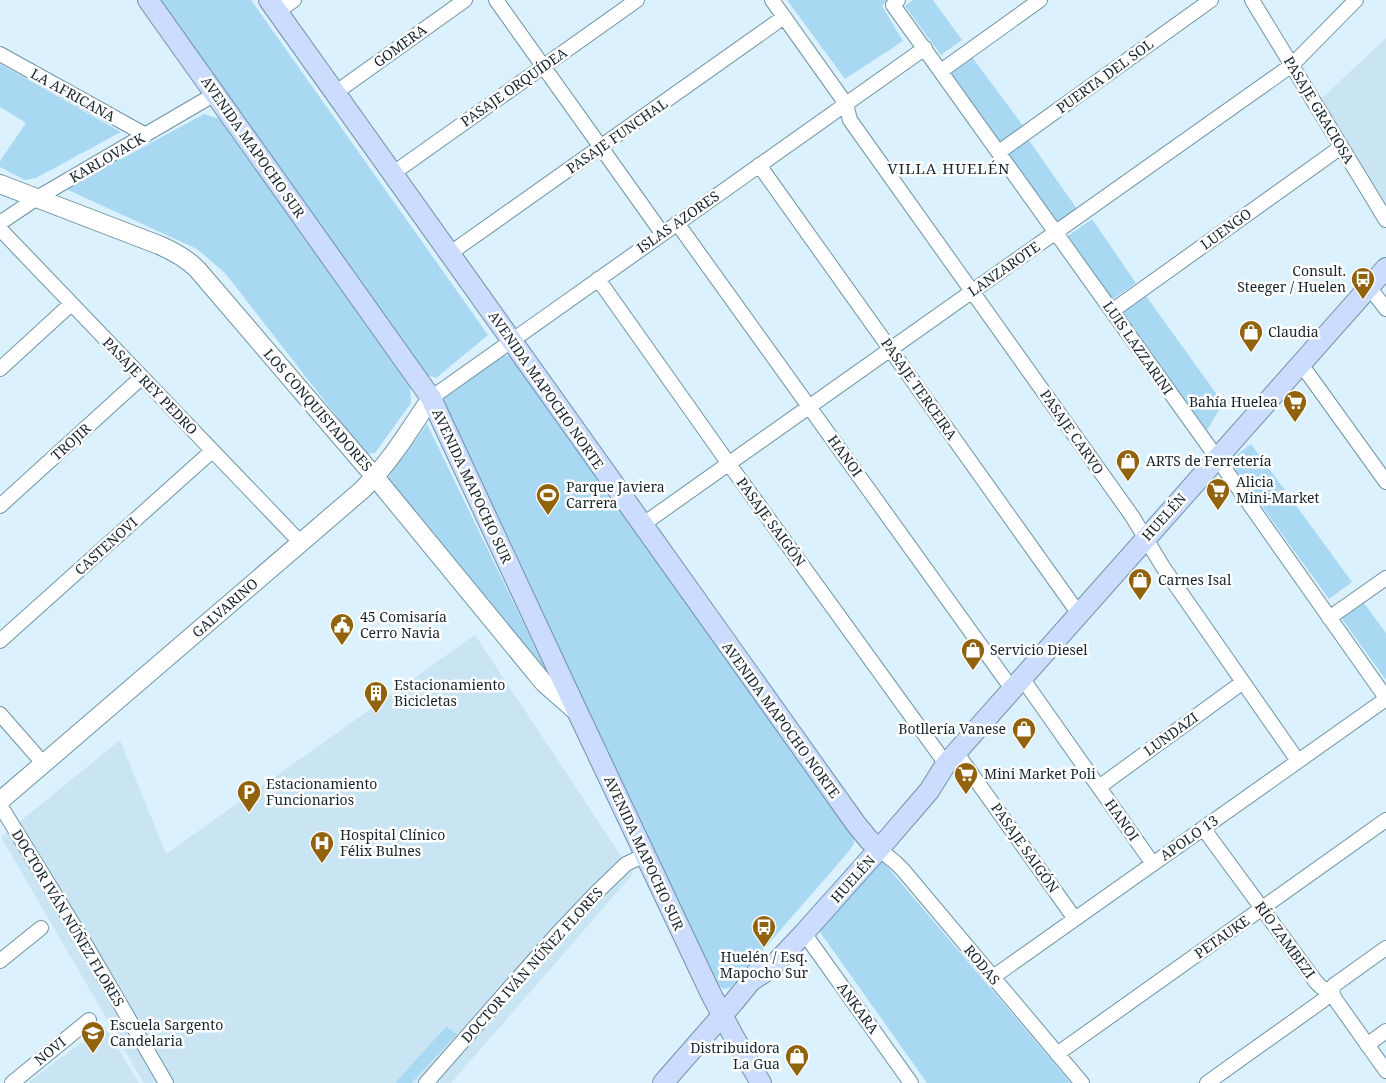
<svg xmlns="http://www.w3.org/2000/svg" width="1386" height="1083" viewBox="0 0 1386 1083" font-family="'Noto Serif',serif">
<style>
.built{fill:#c9e4f2}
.green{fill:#a8d8f2}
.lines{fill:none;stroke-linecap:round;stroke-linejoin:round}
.minor-casing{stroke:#6f93a5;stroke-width:16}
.tertiary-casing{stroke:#6f93a5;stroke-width:20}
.secondary-casing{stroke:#6f93a5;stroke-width:22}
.minor{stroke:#fff;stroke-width:14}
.tertiary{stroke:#fff;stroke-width:18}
.secondary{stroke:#cbdcfe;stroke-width:20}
.labels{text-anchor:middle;stroke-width:5;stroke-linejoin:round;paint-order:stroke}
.street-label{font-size:14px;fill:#16252c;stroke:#fff}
.poi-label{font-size:14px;fill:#16252c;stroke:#fff;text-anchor:start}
.neighbourhood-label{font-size:15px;letter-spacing:1px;fill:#16252c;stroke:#fff}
</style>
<rect width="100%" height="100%" fill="#dbf2fe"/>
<!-- built -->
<path class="built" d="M1386 38V203L1321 99Z
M475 635 633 874 451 1083H144L1 837 120 740 166 854Z
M104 1026 139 1083H27Z"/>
<!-- green -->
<path class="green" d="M160 0H251L488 335 436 378 422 374Z
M787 0H887L882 6 903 41 845 79Z
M913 0H933L962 40 941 55 905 6Z
M972 57 1024 127 1001 143 950 71Z
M0 64 121 132 36 178 25 180 0 167V161L26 123 0 107Z
M204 114 220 119 410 387 411 403 375 453 366 454 225 273 197 249 66 189Z
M1028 139 1077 209 1057 223 1007 154Z
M1092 219 1136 283 1112 300 1068 236Z
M1146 296 1223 403 1207 430 1123 313Z
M501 355 510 356 855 837 854 843 850 850 730 988 723 989 717 984 443 404V397Z
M427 424 548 674 385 482Z
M1251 444 1352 582 1329 599 1229 461Z
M1361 599 1386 633V680L1339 615Z
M879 857 1071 1083H927L815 925Z
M446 1027 457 1034 411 1083H395Z"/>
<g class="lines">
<!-- minor casing -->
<g class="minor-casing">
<path id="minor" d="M496 0 662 233
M772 0 846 104 850 120 1132 516 1163 567 1298 761
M898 0 893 5 1217 458 1386 698
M1252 0 1386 220
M277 12 294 0
M0 54 146 135
M941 71 1040 0
M335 93 465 0
M999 152 1211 0
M759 165 1079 614
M392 174 637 0
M0 223 37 198 215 94
M677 223 1012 689
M0 229 301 543
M449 254 784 17
M598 279 729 464 946 764
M1369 287 1386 309
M1112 311 1341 147
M1301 364 1386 482
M0 369 71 304
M431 398 925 48
M0 506 142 377
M642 525 1292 65 1356 0
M1329 618 1386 578
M0 641 212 451
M1022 678 1153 864
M0 714 43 763
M956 752 1075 919
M1099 787 1243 682
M0 805 87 947 166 1083
M1203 828 1316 982 1321 987 1332 993 1335 999 1386 1071
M879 849 896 863 903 870 1082 1083
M804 933 911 1083
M0 961 41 928
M993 977 1386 699
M1367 1045 1386 1031
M1057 1054 1386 820
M12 1083 89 1020
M426 1083 557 934 596 893 626 864 645 855
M1207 1083 1322 1001 1332 993 1334 985 1337 983 1386 948"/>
</g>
<!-- tertiary casing -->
<g class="tertiary-casing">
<path id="tertiary" d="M0 184 159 245C173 251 186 258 197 269L375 477 544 683 577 712
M0 801 362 490C390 463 410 429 431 398"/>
</g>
<!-- secondary casing -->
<g class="secondary-casing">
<path id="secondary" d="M148 0 431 398 579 715 711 994 734 1037 761 1083
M269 0 856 824 869 840 879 849
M751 981 771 968 804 933 879 849 929 791 946 764 1386 268
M663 1083 733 1003 751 981 757 972"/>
</g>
<!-- minor -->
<use href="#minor" class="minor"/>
<!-- tertiary -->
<use href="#tertiary" class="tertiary"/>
<!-- secondary -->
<use href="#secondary" class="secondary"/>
</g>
<!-- icons -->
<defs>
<g id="bus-pin" transform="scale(1.25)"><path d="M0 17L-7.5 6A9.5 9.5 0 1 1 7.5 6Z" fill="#90630c" stroke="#fff"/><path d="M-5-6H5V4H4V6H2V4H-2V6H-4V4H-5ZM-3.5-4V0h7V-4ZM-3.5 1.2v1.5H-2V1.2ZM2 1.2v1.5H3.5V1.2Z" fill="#fff"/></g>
<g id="shop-pin" transform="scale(1.25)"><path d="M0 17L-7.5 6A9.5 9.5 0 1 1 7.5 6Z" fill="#90630c" stroke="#fff"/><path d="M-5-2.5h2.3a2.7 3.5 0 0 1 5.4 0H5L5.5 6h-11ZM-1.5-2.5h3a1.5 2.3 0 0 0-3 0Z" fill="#fff"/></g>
<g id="supermarket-pin" transform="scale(1.25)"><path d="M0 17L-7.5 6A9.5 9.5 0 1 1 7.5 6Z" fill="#90630c" stroke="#fff"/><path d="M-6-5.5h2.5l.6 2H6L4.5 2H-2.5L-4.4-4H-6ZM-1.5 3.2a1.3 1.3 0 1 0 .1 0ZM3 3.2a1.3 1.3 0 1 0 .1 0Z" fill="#fff"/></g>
<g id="stadium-pin" transform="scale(1.25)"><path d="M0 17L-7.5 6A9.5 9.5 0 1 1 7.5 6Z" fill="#90630c" stroke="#fff"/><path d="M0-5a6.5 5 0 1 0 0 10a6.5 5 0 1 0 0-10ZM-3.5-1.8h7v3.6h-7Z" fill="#fff"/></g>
<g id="civic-pin" transform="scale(1.25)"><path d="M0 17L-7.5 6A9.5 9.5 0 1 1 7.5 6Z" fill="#90630c" stroke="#fff"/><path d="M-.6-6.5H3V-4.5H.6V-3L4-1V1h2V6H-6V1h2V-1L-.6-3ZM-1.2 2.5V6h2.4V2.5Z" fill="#fff"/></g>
<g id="building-pin" transform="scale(1.25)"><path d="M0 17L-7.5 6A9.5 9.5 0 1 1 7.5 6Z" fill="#90630c" stroke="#fff"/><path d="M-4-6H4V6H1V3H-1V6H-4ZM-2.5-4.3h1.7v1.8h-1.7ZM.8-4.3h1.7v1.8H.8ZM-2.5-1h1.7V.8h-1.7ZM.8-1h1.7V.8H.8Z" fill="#fff"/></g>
<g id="parking-pin" transform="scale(1.25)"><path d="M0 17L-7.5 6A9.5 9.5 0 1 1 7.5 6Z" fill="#90630c" stroke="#fff"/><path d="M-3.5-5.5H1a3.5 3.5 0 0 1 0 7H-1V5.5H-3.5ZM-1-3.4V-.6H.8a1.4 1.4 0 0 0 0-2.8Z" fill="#fff"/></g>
<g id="hospital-pin" transform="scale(1.25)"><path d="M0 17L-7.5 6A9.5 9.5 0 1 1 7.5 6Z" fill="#90630c" stroke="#fff"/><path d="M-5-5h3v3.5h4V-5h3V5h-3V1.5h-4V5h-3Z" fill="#fff"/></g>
<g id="school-pin" transform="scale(1.25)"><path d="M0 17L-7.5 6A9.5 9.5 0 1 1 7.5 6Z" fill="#90630c" stroke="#fff"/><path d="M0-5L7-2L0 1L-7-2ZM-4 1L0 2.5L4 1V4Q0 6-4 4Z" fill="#fff"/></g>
</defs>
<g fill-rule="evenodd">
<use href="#bus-pin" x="1363" y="279"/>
<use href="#shop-pin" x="1251" y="332"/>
<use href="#supermarket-pin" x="1295" y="402"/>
<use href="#shop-pin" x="1128" y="461"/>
<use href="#supermarket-pin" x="1218" y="490"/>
<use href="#stadium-pin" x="548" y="495"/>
<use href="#shop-pin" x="1140" y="580"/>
<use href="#civic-pin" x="342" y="625"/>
<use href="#shop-pin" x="973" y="650"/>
<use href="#building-pin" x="376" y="693"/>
<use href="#shop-pin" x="1024" y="729"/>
<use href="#supermarket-pin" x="966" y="774"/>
<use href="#parking-pin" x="249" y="792"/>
<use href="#hospital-pin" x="322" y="843"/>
<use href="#bus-pin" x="764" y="927"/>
<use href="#school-pin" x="93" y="1033"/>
<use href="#shop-pin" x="797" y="1056"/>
</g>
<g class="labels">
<!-- street labels -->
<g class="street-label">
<text transform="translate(400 46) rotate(-36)" y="5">GOMERA</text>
<text transform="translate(1105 76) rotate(-36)" y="5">PUERTA DEL SOL</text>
<text transform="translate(514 87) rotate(-35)" y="5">PASAJE ORQUÍDEA</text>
<text transform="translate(73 95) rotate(29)" y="5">LA AFRICANA</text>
<text transform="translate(1319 110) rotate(59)" y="5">PASAJE GRACIOSA</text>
<text transform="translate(617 136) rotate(-35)" y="5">PASAJE FUNCHAL</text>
<text transform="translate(253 147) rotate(55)" y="5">AVENIDA MAPOCHO SUR</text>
<text transform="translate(107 158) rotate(-30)" y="5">KARLOVACK</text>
<text transform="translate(678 222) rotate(-35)" y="5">ISLAS AZORES</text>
<text transform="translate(1226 229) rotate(-36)" y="5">LUENGO</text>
<text transform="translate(1004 269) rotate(-35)" y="5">LANZAROTE</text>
<text transform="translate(1138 348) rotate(55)" y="5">LUIS LAZZARINI</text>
<text transform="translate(150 386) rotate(46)" y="5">PASAJE REY PEDRO</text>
<text transform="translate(919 389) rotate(55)" y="5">PASAJE TERCEIRA</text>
<text transform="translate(546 390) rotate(55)" y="5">AVENIDA MAPOCHO NORTE</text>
<text transform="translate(318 410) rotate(49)" y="5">LOS CONQUISTADORES</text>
<text transform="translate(1072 432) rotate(55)" y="5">PASAJE CARVO</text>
<text transform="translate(71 442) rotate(-42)" y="5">TROJIR</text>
<text transform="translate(845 456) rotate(54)" y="5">HANOI</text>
<text transform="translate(472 486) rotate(65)" y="5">AVENIDA MAPOCHO SUR</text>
<text transform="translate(1164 517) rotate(-48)" y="5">HUELÉN</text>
<text transform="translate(771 522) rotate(54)" y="5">PASAJE SAIGÓN</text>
<text transform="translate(106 546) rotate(-42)" y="5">CASTENOVI</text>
<text transform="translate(225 608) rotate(-41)" y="5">GALVARINO</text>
<text transform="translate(781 720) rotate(54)" y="5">AVENIDA MAPOCHO NORTE</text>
<text transform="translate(1171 734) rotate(-36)" y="5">LUNDAZI</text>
<text transform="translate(1122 820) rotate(55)" y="5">HANOI</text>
<text transform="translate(1189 838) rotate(-35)" y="5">APOLO 13</text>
<text transform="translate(1025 848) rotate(55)" y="5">PASAJE SAIGÓN</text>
<text transform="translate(644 853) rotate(65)" y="5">AVENIDA MAPOCHO SUR</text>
<text transform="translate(853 879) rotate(-48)" y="5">HUELÉN</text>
<text transform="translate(68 918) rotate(59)" y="5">DOCTOR IVÁN NÚÑEZ FLORES</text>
<text transform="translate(1222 937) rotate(-35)" y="5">PETAUKE</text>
<text transform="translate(1285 940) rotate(54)" y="5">RÍO ZAMBEZI</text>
<text transform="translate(532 965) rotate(-48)" y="5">DOCTOR IVÁN NÚÑEZ FLORES</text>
<text transform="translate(982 965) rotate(50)" y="5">RODAS</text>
<text transform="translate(858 1008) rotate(54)" y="5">ANKARA</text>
<text transform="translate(50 1051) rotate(-39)" y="5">NOVI</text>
</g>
<!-- poi labels -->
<g class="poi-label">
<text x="1346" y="276" text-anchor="end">Consult.<tspan x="1346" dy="16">Steeger / Huelen</tspan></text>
<text x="1268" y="337">Claudia</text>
<text x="1278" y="407" text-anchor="end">Bahía Huelea</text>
<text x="1146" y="466">ARTS de Ferretería</text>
<text x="1236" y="487">Alicia<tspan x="1236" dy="16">Mini-Market</tspan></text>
<text x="566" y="492">Parque Javiera<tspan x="566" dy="16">Carrera</tspan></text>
<text x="1158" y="585">Carnes Isal</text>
<text x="360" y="622">45 Comisaría<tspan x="360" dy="16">Cerro Navia</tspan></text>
<text x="990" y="655">Servicio Diesel</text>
<text x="394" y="690">Estacionamiento<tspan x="394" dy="16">Bicicletas</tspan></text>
<text x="1006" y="734" text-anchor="end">Botllería Vanese</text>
<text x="984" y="779">Mini Market Poli</text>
<text x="266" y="789">Estacionamiento<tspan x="266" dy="16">Funcionarios</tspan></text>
<text x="340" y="840">Hospital Clínico<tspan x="340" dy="16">Félix Bulnes</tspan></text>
<text x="764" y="962" text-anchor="middle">Huelén / Esq.<tspan x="764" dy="16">Mapocho Sur</tspan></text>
<text x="110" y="1030">Escuela Sargento<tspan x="110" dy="16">Candelaria</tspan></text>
<text x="780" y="1053" text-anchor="end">Distribuidora<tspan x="780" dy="16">La Gua</tspan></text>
</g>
<!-- neighbourhood labels -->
<g class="neighbourhood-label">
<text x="949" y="174">VILLA HUELÉN</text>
</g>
</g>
</svg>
